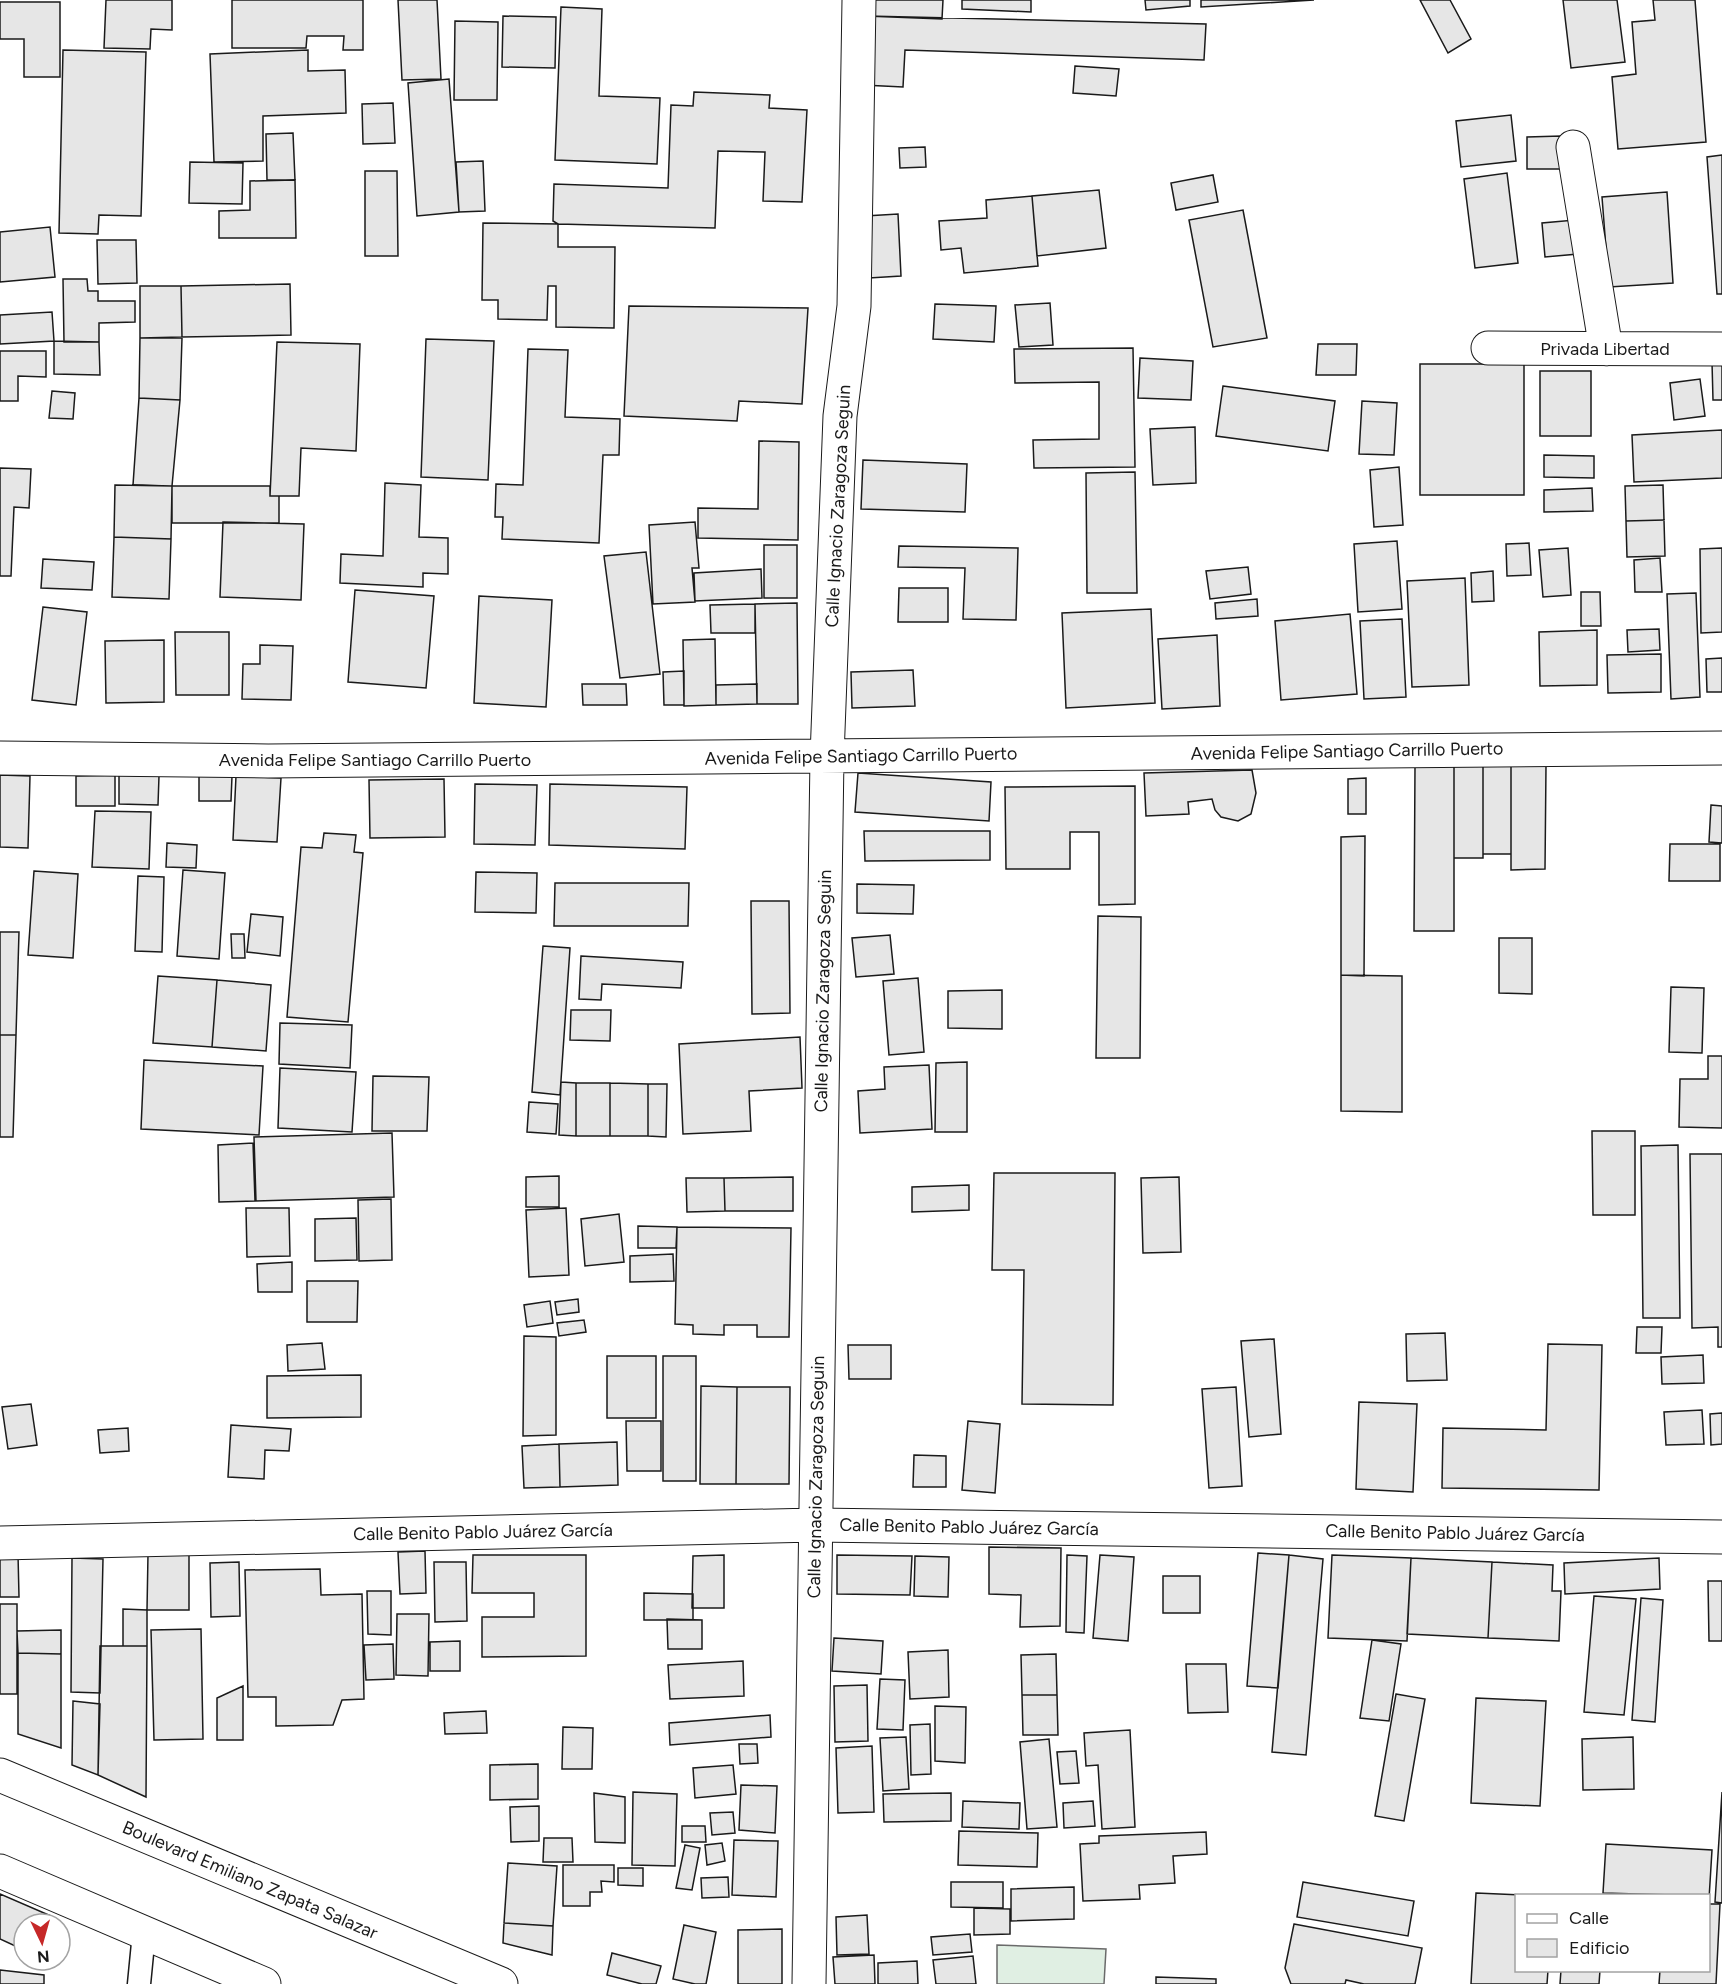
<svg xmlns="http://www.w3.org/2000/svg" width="1722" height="1984" viewBox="0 0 1722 1984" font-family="Figtree,sans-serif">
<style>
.green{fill:#e0efe3;stroke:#6a6a6a;stroke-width:1.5}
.building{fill:#e6e6e6;stroke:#1a1a1a;stroke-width:1.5}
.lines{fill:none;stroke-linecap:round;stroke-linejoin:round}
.lane-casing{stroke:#1a1a1a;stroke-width:25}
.street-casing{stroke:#1a1a1a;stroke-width:35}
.primary-casing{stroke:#1a1a1a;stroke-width:35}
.lane{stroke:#fff;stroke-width:22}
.street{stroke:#fff;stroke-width:33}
.primary{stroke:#fff;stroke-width:33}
.labels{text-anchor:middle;stroke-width:4.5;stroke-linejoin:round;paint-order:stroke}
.street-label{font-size:18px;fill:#1a1a1a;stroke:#fff}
</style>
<rect width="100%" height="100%" fill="#fff"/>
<!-- green -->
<path class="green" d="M997 1945 1106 1949 1104 1984H997Z"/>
<!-- building -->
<path class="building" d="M106 0H172V30L151 29 150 49 104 48Z
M232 0H363V50H343L344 36H307L306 48H232Z
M398 0H437L441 79 402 80Z
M866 0H943L942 19 866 16Z
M962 0H1031V12L962 9Z
M1145 0H1190V6L1146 10Z
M1201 0H1314L1201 7Z
M1420 0H1450L1471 39 1448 53Z
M1563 0H1617L1625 62 1571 68Z
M1653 0H1695L1706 142 1618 149 1612 77 1636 74 1632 22 1655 20Z
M0 2H60V77H24V39H0Z
M561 7 602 9 599 96 660 98 657 164 555 160Z
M503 16 556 17 555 68 502 67Z
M866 16 1206 24 1204 60 905 50 903 87 863 85Z
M455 21 498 22 497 100H454Z
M63 50 146 52 141 216 99 215 98 234 59 233Z
M308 50V71L345 70 346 113 263 116V161L214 162 210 54Z
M1075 66 1119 69 1116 96 1073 93Z
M449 79 459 212 417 216 408 83Z
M694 92 770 95 769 108 807 110 802 202 763 201 765 152 718 151 715 228 558 224 553 221 554 184 668 188 671 105 693 106Z
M393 103 395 143 363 144 362 104Z
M1511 115 1516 161 1461 167 1456 121Z
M293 133 295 180H267L266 134Z
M1561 136V169H1527V137Z
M925 147 926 167 900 168 899 148Z
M1722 155V294H1717L1707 157Z
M483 161 485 211 459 212 456 162Z
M190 162 243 163 242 204 189 203Z
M365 171H397L398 256H365Z
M1507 173 1518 263 1475 268 1464 179Z
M1213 175 1218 202 1176 210 1171 183Z
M295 180 296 238H219V211L250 210V181Z
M1099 190 1106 248 1037 256 1032 196Z
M1667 192 1673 283 1609 287 1602 197Z
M1032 196 1038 266 964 273 961 248 941 250 939 221 987 218 986 200Z
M1243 210 1267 338 1213 347 1189 220Z
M898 214 901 276 869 278 865 216Z
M1575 220 1578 254 1545 257 1542 223Z
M483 223 558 224V247H615L614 328 556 327V286H548L547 320 498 319V300H482Z
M50 227 55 277 0 282V232Z
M97 240H136L137 283 98 284Z
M63 279H87L88 291H98V301H135V322L99 323V342H64Z
M290 284 291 335 182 337 181 286Z
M140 286H181L182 337 140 338Z
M1050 303 1053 345 1019 347 1015 305Z
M935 304 996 306 994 342 933 339Z
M629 306 808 308 802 404 739 401 737 421 624 416Z
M52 312 54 341 0 344V315Z
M140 338H182L180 400 139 398Z
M426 339 494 341 488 480 421 477Z
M54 341 99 342 100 375 54 374Z
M277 342 360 344 356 451 301 448 299 496H270Z
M1318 344H1357L1356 375H1316Z
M1133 348 1135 467 1034 468 1033 440 1099 439V382L1015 383 1014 349Z
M528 349 568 350 565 417 620 419 619 455H603L599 543 502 539 503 517H495L496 484 523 485Z
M0 351H46V377L18 376V401H0Z
M1140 358 1193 361 1191 400 1138 398Z
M1712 362H1722V400H1713Z
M1420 364H1524V495H1420Z
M1540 371H1591V436H1540Z
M1700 379 1705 416 1674 420 1670 383Z
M1223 386 1335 401 1328 451 1216 436Z
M52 391 75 393 73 419 49 418Z
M139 398 180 400 172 486 133 485Z
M1362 401 1397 403 1394 455 1359 454Z
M1195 427 1196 483 1153 485 1150 429Z
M1722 430V478L1634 482 1632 435Z
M759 441 799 442 798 540 698 538V508L758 509Z
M1544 455 1594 456V478L1544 477Z
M863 460 967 464 965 512 861 509Z
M1399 467 1403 525 1374 527 1370 470Z
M0 468 31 469 29 508 14 507 11 576H0Z
M1135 472 1137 593H1087L1086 473Z
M385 483 421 485 419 537 448 538V574L423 573V587L340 583 341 554 383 556Z
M115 485 172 486 171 539 114 537Z
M1663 485 1664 520 1626 521 1625 486Z
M172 486H270V496H279V523H172Z
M1592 488 1593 511 1544 512V490Z
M1664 520 1665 556 1627 557 1626 521Z
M223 522 304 524 301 600 220 597Z
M695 522 699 568H692L695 602 653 604 649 525Z
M114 537 171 539 169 599 112 597Z
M1397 541 1402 609 1358 612 1354 544Z
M1529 543 1531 575 1507 576 1506 544Z
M764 545H797V598H764Z
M899 546 1018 548 1016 620 963 619 965 568 898 567Z
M1568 548 1571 595 1543 597 1539 550Z
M1722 548V632L1701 633 1700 549Z
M646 552 660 674 620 678 604 556Z
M1660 558 1662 592H1635L1634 560Z
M43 559 94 562 92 590 41 588Z
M1248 567 1251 594 1210 599 1206 571Z
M761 569 762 598 695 601 694 573Z
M1493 571 1494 601 1472 602 1471 573Z
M1465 578 1469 685 1412 687 1407 581Z
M899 588H948V622H898Z
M355 590 434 596 426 688 348 682Z
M1581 592H1600L1601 626H1581Z
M1696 593 1700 697 1671 699 1667 594Z
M479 596 552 600 546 707 474 703Z
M1257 599 1258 616 1216 619 1215 603Z
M797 603 798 704H757L755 604Z
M755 604V633H711L710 605Z
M43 607 87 612 76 705 32 700Z
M1151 609 1155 703 1066 708 1062 613Z
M1350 614 1357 694 1281 700 1275 621Z
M1402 619 1406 697 1364 699 1360 621Z
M1659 629 1660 650 1628 652 1627 630Z
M1597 630V685L1540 686 1539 632Z
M175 632H229V695H176Z
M1217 635 1220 706 1162 709 1158 639Z
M715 639 716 705 684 706 683 640Z
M164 640V702L106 703 105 641Z
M260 645 293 646 291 700 242 699 243 664H260Z
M1661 654V692L1608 693 1607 655Z
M1722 658V692H1707L1706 659Z
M913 670 915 706 852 708 851 672Z
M684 671V705H664L663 672Z
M582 684H626L627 705H583Z
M757 684V704L716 705V685Z
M1415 766H1454V931H1414Z
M1454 766H1483V858H1454Z
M1483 766H1511V854H1483Z
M1511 766H1546L1545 869 1511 870Z
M1252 770 1256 793 1251 814 1238 821 1221 817 1215 810 1212 799 1188 802 1189 814 1146 816 1144 773Z
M858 773 991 782 989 821 855 812Z
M0 775 30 776 28 848 0 847Z
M115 775V806H76V776Z
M119 775 159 776 158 805 119 804Z
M199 775 232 776 231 801H199Z
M236 776 281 778 277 842 233 840Z
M1366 778V814H1348V779Z
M444 779 445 837 370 838 369 780Z
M475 784 537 785 535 845 474 844Z
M550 784 687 787 685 849 549 845Z
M1135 786V904L1099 905V832H1070V869H1006L1005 787Z
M1711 805 1722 806V843L1709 842Z
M95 811 151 812 149 869 92 867Z
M864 831H990V860L865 861Z
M324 833 356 835 354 852 363 853 348 1022 287 1017 301 847 322 848Z
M1365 836 1364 976 1341 975V837Z
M167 843 197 845 196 868 166 867Z
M1670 844H1720V881H1669Z
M183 870 225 873 219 959 177 956Z
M34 871 78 874 73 958 28 955Z
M476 872 537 873 536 913 475 912Z
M138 876 164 877 162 952 135 951Z
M555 883H689L688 926H554Z
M857 884 914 885 913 914 857 913Z
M751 901H789L790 1013 752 1014Z
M251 914 283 917 280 956 247 952Z
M1098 916 1141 917 1140 1058H1096Z
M0 932H19L16 1035H0Z
M231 934H244L245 958H232Z
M890 935 894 974 856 977 852 938Z
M1499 938H1532V994L1499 993Z
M543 946 570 948 560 1095 532 1092Z
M581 956 683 962 681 988 602 984 601 1000 579 999Z
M1341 975 1402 976V1112L1341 1111Z
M158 976 217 980 212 1047 153 1043Z
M918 978 924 1052 889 1055 883 981Z
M217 980 271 985 266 1051 212 1047Z
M1671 987 1704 988 1702 1053 1669 1052Z
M1002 990V1029L948 1028V991Z
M571 1010H611L610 1041 570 1040Z
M280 1023 352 1025 350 1068 279 1064Z
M0 1035H16L13 1137H0Z
M800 1037 802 1088 749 1091 751 1131 683 1134 679 1044Z
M1708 1056H1722V1128L1679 1127 1680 1079H1708Z
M144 1060 263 1066 259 1135 141 1129Z
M967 1062V1132H935L936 1063Z
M929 1065 932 1129 860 1133 858 1091 885 1089 884 1067Z
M280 1068 356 1072 352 1132 278 1128Z
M373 1076 429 1077 427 1131H372Z
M561 1082 576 1083V1136L559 1135Z
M576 1083H610V1136H576Z
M610 1083 648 1084V1136H610Z
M648 1084H667L666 1137 648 1136Z
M529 1102 558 1104 556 1134 527 1132Z
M1592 1131H1635V1215H1593Z
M392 1133 394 1197 256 1201 254 1137Z
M253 1143 255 1201 219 1202 218 1145Z
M1678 1145 1680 1318H1643L1641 1146Z
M1690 1154H1722V1347H1718V1327L1692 1328Z
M994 1173H1115L1113 1405 1022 1404 1024 1270H992Z
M559 1176V1207H526V1177Z
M793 1177V1211H725L724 1178Z
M1179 1177 1181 1252 1143 1253 1141 1178Z
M686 1178H724L725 1211 687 1212Z
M969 1185V1210L912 1212V1187Z
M391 1199 392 1260 359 1261 358 1200Z
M246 1208H289L290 1256 247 1257Z
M566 1208 569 1275 529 1277 526 1210Z
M619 1214 624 1262 585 1266 581 1219Z
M356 1218 357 1260 315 1261V1219Z
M638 1226 677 1227 676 1248H638Z
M677 1227 791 1228 789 1337H757V1325H724V1335L693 1334V1325L675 1324Z
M673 1254 674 1281 630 1282V1256Z
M292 1262V1292H258L257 1264Z
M307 1281H358L357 1322H307Z
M578 1299 579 1312 557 1315 555 1302Z
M550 1301 553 1323 527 1327 524 1305Z
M584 1320 586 1332 559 1336 557 1323Z
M1637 1327H1662L1661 1353H1636Z
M1445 1333 1447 1380 1407 1381 1406 1334Z
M524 1336 556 1337V1435L523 1436Z
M1274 1339 1281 1434 1249 1437 1241 1341Z
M322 1343 325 1369 288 1371 287 1345Z
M1548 1344 1602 1345 1599 1490 1442 1488 1443 1428 1546 1430Z
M848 1345H891V1379H849Z
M1703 1355 1704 1383 1662 1384 1661 1357Z
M607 1356H656V1418H607Z
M663 1356H696V1481H663Z
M361 1375V1417L267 1418V1376Z
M701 1386 737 1387 736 1484H700Z
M737 1387H790L789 1484H736Z
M1236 1387 1242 1486 1209 1488 1202 1389Z
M1359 1402 1417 1404 1413 1492 1356 1489Z
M31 1404 37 1445 8 1449 2 1407Z
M1702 1410 1704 1444 1666 1445 1664 1412Z
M1722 1413V1444L1711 1445 1710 1414Z
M626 1421H661V1471H627Z
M968 1421 1000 1424 995 1493 962 1490Z
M231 1425 291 1429 289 1451 265 1450 264 1479 228 1477Z
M128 1428 129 1451 100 1453 98 1430Z
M617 1442 618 1485 560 1487 559 1444Z
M559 1444 560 1487 524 1488 522 1446Z
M914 1455 946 1456V1487H913Z
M989 1547 1061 1548 1060 1626 1020 1627 1021 1595 989 1594Z
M425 1551 426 1593 400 1594 398 1552Z
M189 1553V1610H147L148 1554Z
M1258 1553 1289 1555 1278 1688 1247 1686Z
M0 1554H18L19 1597H0Z
M473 1555H586V1656L482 1657V1617H534V1593H472Z
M724 1555V1608H692L693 1556Z
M837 1555 912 1556 910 1595 837 1594Z
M1067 1555 1087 1556 1084 1633 1066 1632Z
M1100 1555 1134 1557 1128 1641 1093 1638Z
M1289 1555 1323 1559 1306 1755 1272 1752Z
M1332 1555 1411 1558 1407 1641 1328 1638Z
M915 1556 949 1557 948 1597 914 1596Z
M72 1558 103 1559 100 1693 71 1692Z
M1411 1558 1492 1562 1488 1638 1407 1634Z
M1659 1558 1660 1589 1565 1594 1564 1563Z
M239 1562 240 1616 211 1617 210 1563Z
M434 1562H466L467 1621 435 1622Z
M1492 1562 1553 1565 1552 1591H1561L1559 1641 1488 1638Z
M320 1569 321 1595 362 1594 364 1699 342 1700 333 1725 276 1726V1697H248L245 1570Z
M1163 1576H1200V1613H1163Z
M1708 1581H1722V1641H1709Z
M367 1591H391V1635L368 1634Z
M644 1593 693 1594V1620H644Z
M1594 1596 1636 1599 1624 1715 1584 1712Z
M1641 1598 1663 1600 1655 1722 1632 1720Z
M0 1604H17V1694H0Z
M123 1609 147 1610V1646H123Z
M397 1614H429L428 1676 396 1675Z
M667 1619 702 1620V1649H668Z
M201 1629 203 1739 154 1740 151 1630Z
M61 1630V1654L18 1653 17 1631Z
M834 1638 883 1641 881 1674 832 1671Z
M1372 1640 1401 1644 1389 1721 1360 1718Z
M460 1641V1671H430V1642Z
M393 1644 394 1679 366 1680 364 1645Z
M100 1646H147L146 1797 98 1775Z
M948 1650 949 1697 910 1699 908 1652Z
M18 1653 61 1654V1748L18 1734Z
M1056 1654 1057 1695H1022L1021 1655Z
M743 1661 744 1696 670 1699 668 1665Z
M1186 1664H1226L1228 1712 1188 1713Z
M880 1679 905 1680 903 1730 877 1729Z
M867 1685 868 1741 835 1742 834 1686Z
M243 1686V1740H217V1698Z
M1396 1694 1425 1699 1404 1821 1375 1816Z
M1022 1695H1057L1058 1735H1023Z
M1476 1698 1546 1701 1540 1806 1471 1803Z
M73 1701 100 1704 98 1775 72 1765Z
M935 1706 966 1707 965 1763 935 1761Z
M486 1711 487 1733 445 1734 444 1713Z
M770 1715 771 1737 670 1745 669 1723Z
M930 1724 931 1774 911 1775 910 1725Z
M563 1727 593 1728 592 1769H562Z
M1130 1730 1135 1827 1102 1829 1098 1765 1086 1766 1084 1733Z
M906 1737 909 1789 883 1791 880 1738Z
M1633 1737 1634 1789 1583 1790 1582 1739Z
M1049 1739 1057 1827 1027 1829 1020 1742Z
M739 1744H757L758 1763 740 1764Z
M872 1746 874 1812 838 1813 836 1748Z
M1076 1751 1079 1783 1060 1784 1057 1752Z
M538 1764V1799L490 1800V1765Z
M733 1765 736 1794 695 1798 693 1768Z
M741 1785 777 1786 775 1833 739 1830Z
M633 1792 677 1794 675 1866 632 1865Z
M1722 1792V1903L1715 1902Z
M594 1793 625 1797V1843L595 1842Z
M951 1793V1821L884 1822 883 1794Z
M963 1801 1020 1803 1019 1829 962 1827Z
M1093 1801 1095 1826 1064 1828 1063 1803Z
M539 1806V1841L511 1842 510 1807Z
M733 1812 735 1833 712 1835 710 1813Z
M682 1826H705L706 1842H682Z
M959 1831 1038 1833 1037 1867 958 1865Z
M1206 1832 1207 1854 1173 1856 1175 1883 1139 1885 1140 1899 1083 1901 1080 1844 1099 1843V1836Z
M544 1838H572L573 1862H543Z
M734 1840 778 1841 776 1897 732 1895Z
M722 1843 725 1861 707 1865 705 1845Z
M1606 1844 1712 1850 1709 1899 1708 1896 1603 1893Z
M685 1845 700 1848 692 1890 676 1888Z
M508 1863 557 1866 553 1926 504 1923Z
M563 1865H614V1882L601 1881 602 1892H590V1906H563Z
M618 1868H643V1886L618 1885Z
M728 1877 729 1897 702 1898 701 1878Z
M951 1882H1003V1908L951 1907Z
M1303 1882 1414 1901 1408 1936 1297 1917Z
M1074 1887V1919L1011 1921V1889Z
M1476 1893 1522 1895 1516 1896V1970H1548L1547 1984H1471Z
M0 1894 51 1916 50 1924H24V1950L0 1939Z
M1708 1904H1720L1716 1984H1659L1660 1970H1708Z
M974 1908 1010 1909V1934L974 1935Z
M867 1915 869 1954 837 1955 836 1917Z
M504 1923 553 1926 552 1955 503 1943Z
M1294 1924 1422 1948 1415 1984H1364L1346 1980 1345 1984H1291L1285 1968Z
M684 1925 716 1932 706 1984H695L673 1979Z
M782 1929V1984H738V1930Z
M970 1934 972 1952 933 1955 931 1937Z
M612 1953 661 1966 656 1984H642L607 1975Z
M874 1955 875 1984H835L833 1957Z
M973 1956 976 1984H936L933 1960Z
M917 1961 918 1984H878V1963Z
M0 1970 44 1975V1984H0Z
M1561 1970H1600L1599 1984H1560Z
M1156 1977 1216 1979V1984H1156Z"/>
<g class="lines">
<!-- lane casing -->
<g class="lane-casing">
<path id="lane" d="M139 1984 144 1933"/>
</g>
<!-- street casing -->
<g class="street-casing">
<path id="street" d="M1573 147 1606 349
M1488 348 1722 349
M0 758 268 761 1722 748
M0 1543 815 1525 1722 1537
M809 1984 827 757 840 416 854 306 859 0"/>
</g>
<!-- primary casing -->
<g class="primary-casing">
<path id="primary" d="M0 1775 501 1984
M0 1871 264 1984"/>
</g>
<!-- lane -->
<use href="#lane" class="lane"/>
<!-- street -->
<use href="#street" class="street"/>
<!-- primary -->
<use href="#primary" class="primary"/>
</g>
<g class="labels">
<!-- street labels -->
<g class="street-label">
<text x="1605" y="355">Privada Libertad</text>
<text transform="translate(838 506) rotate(-87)" y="6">Calle Ignacio Zaragoza Seguin</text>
<text transform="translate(1347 751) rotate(-1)" y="6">Avenida Felipe Santiago Carrillo Puerto</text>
<text transform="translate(861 756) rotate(-1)" y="6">Avenida Felipe Santiago Carrillo Puerto</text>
<text x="375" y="766">Avenida Felipe Santiago Carrillo Puerto</text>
<text transform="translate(823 991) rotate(-89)" y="6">Calle Ignacio Zaragoza Seguin</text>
<text transform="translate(816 1477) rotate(-89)" y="6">Calle Ignacio Zaragoza Seguin</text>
<text transform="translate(969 1527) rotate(1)" y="6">Calle Benito Pablo Juárez García</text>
<text transform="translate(483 1532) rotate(-1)" y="6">Calle Benito Pablo Juárez García</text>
<text transform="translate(1455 1533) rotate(1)" y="6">Calle Benito Pablo Juárez García</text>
<text transform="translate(250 1880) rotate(23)" y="6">Boulevard Emiliano Zapata Salazar</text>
</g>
</g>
<!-- legend -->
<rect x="1515" y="1894" width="195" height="78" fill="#ffffff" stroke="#a3a3a3" stroke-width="1.5"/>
<rect x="1527" y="1914" width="30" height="9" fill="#ffffff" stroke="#a3a3a3" stroke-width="1.5"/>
<text x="1569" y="1924" font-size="18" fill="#1a1a1a">Calle</text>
<rect x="1527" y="1939" width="30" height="18" fill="#e6e6e6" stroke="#a3a3a3" stroke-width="1.5"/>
<text x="1569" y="1954" font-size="18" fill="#1a1a1a">Edificio</text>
<!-- north arrow -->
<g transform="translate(42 1942) rotate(175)"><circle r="28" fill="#ffffff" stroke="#a3a3a3" stroke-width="1.5"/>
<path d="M0-4.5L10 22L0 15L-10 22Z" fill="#c62828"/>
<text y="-9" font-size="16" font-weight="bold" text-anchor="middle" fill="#1a1a1a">N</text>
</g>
</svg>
